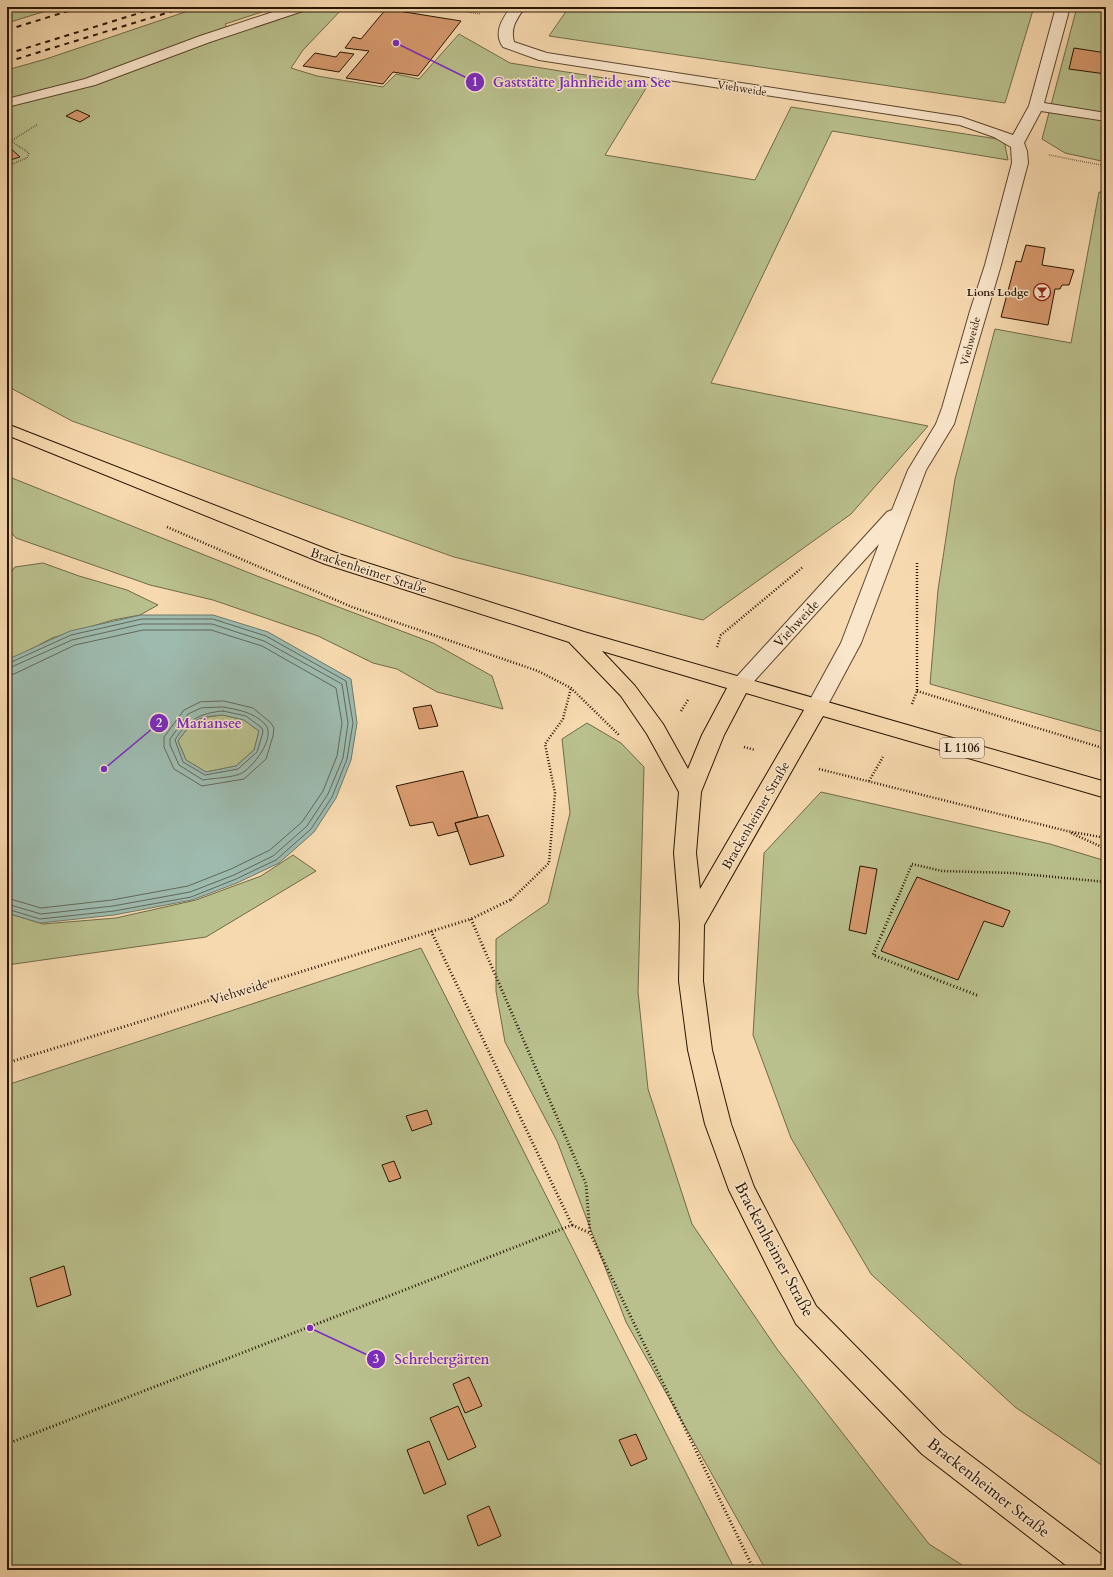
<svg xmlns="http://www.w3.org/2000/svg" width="1113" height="1577" viewBox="0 0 1113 1577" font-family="Cardo,serif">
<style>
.green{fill:#b9c08d;stroke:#706a48}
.water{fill:#9dbaae;stroke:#6e7869;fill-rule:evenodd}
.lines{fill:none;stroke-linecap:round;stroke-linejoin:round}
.shore{stroke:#626858;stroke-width:1}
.building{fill:#d79a6e;stroke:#281502}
.minor-casing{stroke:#5c462d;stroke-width:2}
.major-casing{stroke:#281502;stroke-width:2}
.path-far2{stroke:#281502;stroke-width:1.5;stroke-dasharray:0.5 1.5;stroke-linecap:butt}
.path-far1{stroke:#281502;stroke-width:2.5;stroke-dasharray:1 2;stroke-linecap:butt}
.path{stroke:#281502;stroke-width:3;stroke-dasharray:1 2.5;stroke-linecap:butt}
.minor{fill:#fae6cb;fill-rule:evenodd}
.major{fill:#f7d9af;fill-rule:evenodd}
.rail{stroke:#281502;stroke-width:2;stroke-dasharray:5 5;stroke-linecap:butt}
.labels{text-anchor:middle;stroke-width:3;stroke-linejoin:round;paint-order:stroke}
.far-street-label{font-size:11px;fill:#281502;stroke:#fae6cb}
.far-poi-label{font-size:11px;font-weight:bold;fill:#281502;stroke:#fae6cb;text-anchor:end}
.shield{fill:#fae6cb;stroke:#67543e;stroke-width:1}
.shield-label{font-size:12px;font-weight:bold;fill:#281502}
.street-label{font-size:13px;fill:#281502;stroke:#fae6cb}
.near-street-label{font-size:16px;fill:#281502;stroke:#fae6cb}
.leader{fill:none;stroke:#7b2cbf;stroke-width:1.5}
.callout-dot{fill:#7b2cbf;stroke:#fae6cb;stroke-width:1.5}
.mark-label{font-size:12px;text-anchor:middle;font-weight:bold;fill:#fff}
.callout-label{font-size:14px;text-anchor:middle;font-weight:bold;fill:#7b2cbf;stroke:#fae6cb;stroke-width:3;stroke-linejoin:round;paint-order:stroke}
</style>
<rect width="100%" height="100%" fill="#f7d9af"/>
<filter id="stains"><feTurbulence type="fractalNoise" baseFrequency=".005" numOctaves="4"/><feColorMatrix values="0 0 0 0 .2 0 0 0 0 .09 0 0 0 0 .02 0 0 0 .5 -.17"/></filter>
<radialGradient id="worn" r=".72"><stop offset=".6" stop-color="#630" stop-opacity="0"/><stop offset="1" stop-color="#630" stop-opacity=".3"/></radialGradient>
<!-- green -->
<path class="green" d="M7 7H59L7 23Z
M200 7H277L225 24 231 33 309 7H344L303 50 291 68 317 76 383 87 396 74 419 79 459 34 510 63 648 85 605 155 755 180 791 107 1004 140 1008 160 832 131 711 383 928 426 851 514 703 620 454 557 72 421 7 386V70L46 59Z
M569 7H1034L1005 103 549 36Z
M1077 7H1106V162L1065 153 1042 139Z
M1099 192 1106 193V733L930 684 938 590 955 479 995 329 1071 343Z
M7 476 257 576 433 643 492 676 503 709 437 692 397 669 373 663 318 636 213 600 150 585 16 538 7 528Z
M43 563 79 576 127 590 158 605 140 615 113 620 52 638 7 662V577L15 567Z
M223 715 244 720 259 731 254 750 236 766 206 772 186 760 178 741C194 719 195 718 223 715Z
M587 723 621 743 644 767 638 992 648 1089 692 1224 777 1349 929 1544 970 1570H766L626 1322 557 1141 505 1042 496 991V939L548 903 570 813 562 739Z
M821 792 1050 844 1106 861V1468L1015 1407 871 1274 791 1138 753 1035 764 853Z
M293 855 316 871 206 937 7 965V913L43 924 116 918 196 900 261 876Z
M421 948 735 1570H7V1085Z"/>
<!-- water -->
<path class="water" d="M141 615H213L268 632 351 679 357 723 351 760 336 798 314 832 279 863 237 883 192 900 114 915 40 923 7 913V662L11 658 70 631ZM223 715 244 720 259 731 254 750 236 766 206 772 186 760 178 741C194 719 195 717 223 715Z"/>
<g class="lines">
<!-- shore -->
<path class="shore" d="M7 664 71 635 142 619H213L266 636 346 681 353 723 347 759 332 797 311 829 276 860 236 879 191 897 114 911 40 919 7 909
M7 669 72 640 142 624H212L264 641 342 684 348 723 343 758 328 794 307 826 273 856 234 875 190 892 113 906 41 914 7 904
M7 675 14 674 75 645 143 630H211L262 646 336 688 342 723 337 756 323 791 302 822 270 850 231 869 188 886 112 900 41 908 7 898
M224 701 253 708 271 723 274 728 273 736 266 759 244 779 202 786 174 769 164 747V737L184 710 200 702Z
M223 707C239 710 253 712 265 724 277 737 252 769 240 774 229 778 214 778 203 780L179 765 170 745V739L188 714 201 708Z
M223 711 246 716 262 728 263 732 257 752 238 769 205 775 183 762 175 740C187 720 200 713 223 711Z"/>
</g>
<!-- building -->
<path class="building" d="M386 9 461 21 418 76 393 72 383 84 346 78 369 51 345 48 353 37 361 39Z
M1074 48 1106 53V74L1069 69Z
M340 52 354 54 339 72 303 66 315 53 336 57Z
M77 110 90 116 80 122 66 116Z
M7 146H8L20 157 7 161Z
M1026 245 1045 248 1042 265 1074 270 1069 285H1062L1060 289H1055L1048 325 1001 317 1016 261 1021 262Z
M431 705 438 726 419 729 413 708Z
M463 771 478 817 455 823 458 831 438 836 433 822 410 826 396 786Z
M488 815 504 856 470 865 455 823Z
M860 866 877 869 866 934 849 930Z
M917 877 1010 911 1003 927 984 921 958 980 881 951Z
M427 1110 432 1124 412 1131 406 1116Z
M394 1161 401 1178 389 1182 382 1165Z
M64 1266 71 1295 37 1307 30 1278Z
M469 1377 482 1406 465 1413 453 1384Z
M458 1406 476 1447 448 1460 430 1418Z
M636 1434 647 1459 631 1466 619 1440Z
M429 1441 446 1484 424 1494 407 1450Z
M489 1506 501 1536 478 1546 467 1516Z"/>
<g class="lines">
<!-- minor casing -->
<g class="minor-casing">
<path id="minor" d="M288 7H308L306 10 210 42 95 85 7 107V99L85 79 200 36Z
M511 7H525C517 19 510 27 514 42L547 53 961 117 1013 135 1029 106 1056 7H1070L1044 103 1106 113V121L1041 111 1024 143 1027 151 1028 163 1001 265 954 424 926 470 861 643 824 712 817 715 810 712 806 707 841 643 879 544 747 689 740 691 733 689 730 684 887 512 892 510 908 470 936 424 942 408 970 311 985 265 1012 163 1011 147 994 137 960 125 539 60 503 47C493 33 502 19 511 7Z"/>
</g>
<!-- major casing -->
<g class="major-casing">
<path id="major" d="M7 424 339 554 584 632 1106 782V798L823 716 704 925 703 981 712 1050 731 1124 754 1187 816 1306 942 1434 1106 1558V1570H1072L922 1454 796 1324 729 1190 705 1124 688 1050 679 981 680 924 674 853 679 792 647 734 621 696 569 642 325 564 7 435ZM602 651 727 688 702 735 688 769 663 724 635 686ZM746 693 804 710 700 889 696 853 701 792 724 735Z"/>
</g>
<!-- path-far2 -->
<path class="path-far2" d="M434 7 481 14
M11 141 38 124
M7 142 11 141 29 153 27 158 7 166
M1049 155 1106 166"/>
<!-- path-far1 -->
<path class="path-far1" d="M167 527 352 607 538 671 571 688 619 735
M717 647 721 635 803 567
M917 691 1106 749
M912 704 917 691V562
M681 711 688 700
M744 747 755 750
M819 769 1067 831 1106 838
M869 781 883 757
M1071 833 1106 849
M511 900 549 863 555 793 545 744 563 719 571 688
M897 900 912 864 942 871 1013 873 1106 882"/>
<!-- path -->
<path class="path" d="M897 899 873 955 979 996
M471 919 586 1184 590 1233 754 1570
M7 1063 471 919 512 899
M572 1225 590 1233
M7 1444 572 1225 431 931"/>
<!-- minor -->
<use href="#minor" class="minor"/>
<!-- major -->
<use href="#major" class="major"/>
<!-- rail -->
<path class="rail" d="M7 30 81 7
M7 54 159 7
M7 62 186 7"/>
</g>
<!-- icons -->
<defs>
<g id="bar-ring" transform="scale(0.9)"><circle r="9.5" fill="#fae6cb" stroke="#8f2418" stroke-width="1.5"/><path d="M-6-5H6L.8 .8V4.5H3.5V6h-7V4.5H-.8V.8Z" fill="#8f2418"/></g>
</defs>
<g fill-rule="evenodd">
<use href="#bar-ring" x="1042" y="292"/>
</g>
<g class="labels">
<!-- far-street labels -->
<g class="far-street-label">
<text transform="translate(742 88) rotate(9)" y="4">Viehweide</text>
<text transform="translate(970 341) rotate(-75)" y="4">Viehweide</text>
</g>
<!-- far-poi labels -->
<g class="far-poi-label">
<text x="1029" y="296">Lions Lodge</text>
</g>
<!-- shield labels -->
<rect class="shield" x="940" y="738" width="44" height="20" rx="3"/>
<g class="shield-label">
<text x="962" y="752">L 1106</text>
</g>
<!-- street labels -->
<g class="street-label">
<text transform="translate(369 570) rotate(18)" y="5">Brackenheimer Straße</text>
<text transform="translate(796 623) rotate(-47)" y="5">Viehweide</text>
<text transform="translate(755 815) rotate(-60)" y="5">Brackenheimer Straße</text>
<text transform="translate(239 991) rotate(-17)" y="5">Viehweide</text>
</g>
<!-- near-street labels -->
<g class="near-street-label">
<text transform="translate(775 1249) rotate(62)" y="6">Brackenheimer Straße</text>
<text transform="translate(989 1487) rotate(38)" y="6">Brackenheimer Straße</text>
</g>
</g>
<!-- callouts -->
<path class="leader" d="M396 43L475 82M104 769L159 723M310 1328L376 1359"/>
<g class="callout-dot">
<circle cx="396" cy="43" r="4"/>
<circle cx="104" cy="769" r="4"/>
<circle cx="310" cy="1328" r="4"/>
<circle cx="475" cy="82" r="10"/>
<circle cx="159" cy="723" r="10"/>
<circle cx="376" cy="1359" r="10"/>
</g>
<g class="mark-label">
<text x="475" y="86">1</text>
<text x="159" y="727">2</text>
<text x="376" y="1363">3</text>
</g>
<g class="callout-label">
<text x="582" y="87">Gaststätte Jahnheide am See</text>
<text x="209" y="728">Mariansee</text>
<text x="442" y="1364">Schrebergärten</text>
</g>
<!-- margin -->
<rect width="1113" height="1577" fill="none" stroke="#f7d9af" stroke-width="24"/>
<rect x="8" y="8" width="1097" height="1561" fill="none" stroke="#281502" stroke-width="2"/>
<rect x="12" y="12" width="1089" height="1553" fill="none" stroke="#281502"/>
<rect width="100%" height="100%" filter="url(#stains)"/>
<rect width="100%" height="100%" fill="url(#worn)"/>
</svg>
